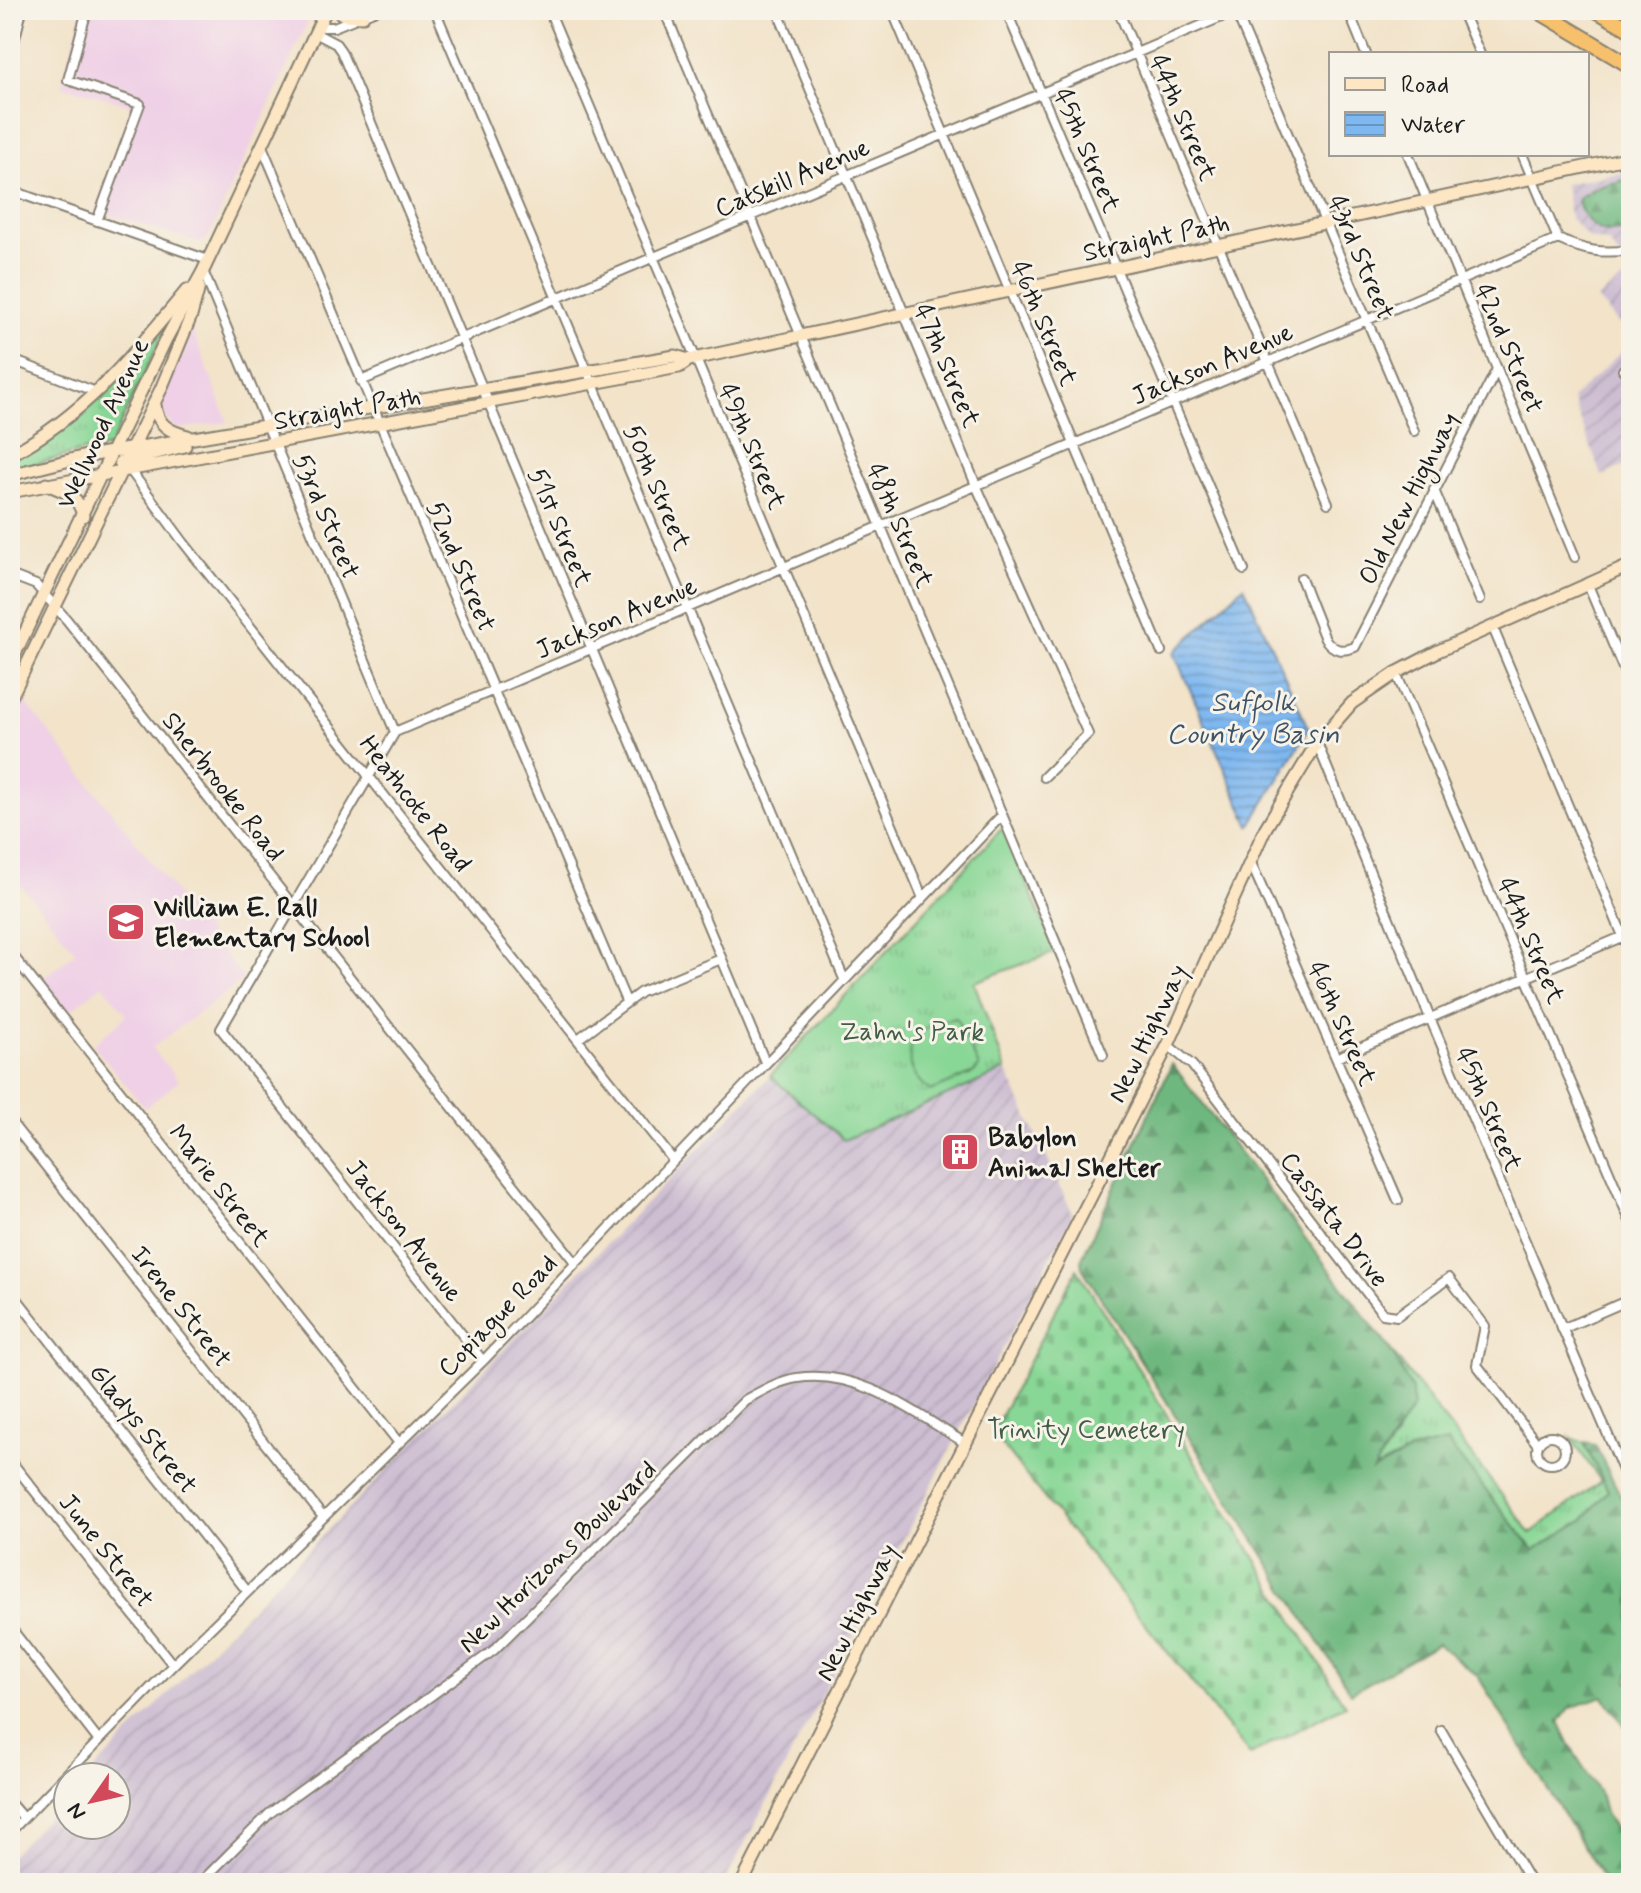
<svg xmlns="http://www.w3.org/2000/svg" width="1641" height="1893" viewBox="0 0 1641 1893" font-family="Mynerve,sans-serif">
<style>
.built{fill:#efd0e6}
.industrial{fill:url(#industrial-furrows)}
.grass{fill:url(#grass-tufts);stroke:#527a59;stroke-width:2}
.forest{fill:url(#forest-firs);stroke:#456a4e;stroke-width:2}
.cemetery{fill:url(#cemetery-stones);stroke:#527a59;stroke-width:2}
.pitch{fill:#89d796;stroke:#527a59;stroke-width:2}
.water{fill:url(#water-rules);stroke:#4e6a86;stroke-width:2}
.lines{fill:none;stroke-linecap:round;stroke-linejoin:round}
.street-casing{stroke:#878072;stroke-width:12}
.secondary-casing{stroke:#878072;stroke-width:15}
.highway-casing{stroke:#878072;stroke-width:18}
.street{stroke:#fff;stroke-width:8}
.secondary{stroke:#fce6c4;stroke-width:11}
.highway{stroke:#f7c06c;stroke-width:14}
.labels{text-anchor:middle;stroke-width:6;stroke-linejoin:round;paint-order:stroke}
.street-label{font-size:26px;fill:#1c1c1c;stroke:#f7f3e8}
.poi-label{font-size:26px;font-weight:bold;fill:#1c1c1c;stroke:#f7f3e8;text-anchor:start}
.park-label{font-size:26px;fill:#425d47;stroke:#f7f3e8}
.water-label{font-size:28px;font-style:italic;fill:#3f5366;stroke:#f7f3e8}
</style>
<defs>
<pattern id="industrial-furrows" width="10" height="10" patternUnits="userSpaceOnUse" patternTransform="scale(2)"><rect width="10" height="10" fill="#cdbed2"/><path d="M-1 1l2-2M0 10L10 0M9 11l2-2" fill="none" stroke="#afa3b4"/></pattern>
<pattern id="grass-tufts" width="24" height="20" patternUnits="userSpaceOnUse" patternTransform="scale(2)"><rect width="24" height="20" fill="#89d796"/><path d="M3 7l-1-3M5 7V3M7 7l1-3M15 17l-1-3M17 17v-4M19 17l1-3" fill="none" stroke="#76b881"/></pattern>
<pattern id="forest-firs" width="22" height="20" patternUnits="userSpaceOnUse" patternTransform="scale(2)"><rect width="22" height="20" fill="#6eb87f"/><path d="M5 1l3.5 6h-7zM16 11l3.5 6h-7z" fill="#5a9567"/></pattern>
<pattern id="cemetery-stones" width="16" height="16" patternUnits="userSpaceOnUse" patternTransform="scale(2)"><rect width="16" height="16" fill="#89d796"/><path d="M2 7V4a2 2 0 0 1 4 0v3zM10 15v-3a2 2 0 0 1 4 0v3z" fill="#76b881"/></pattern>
<pattern id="water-rules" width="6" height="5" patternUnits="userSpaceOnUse" patternTransform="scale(2)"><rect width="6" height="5" fill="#7fb8f0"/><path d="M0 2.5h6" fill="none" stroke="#6795c2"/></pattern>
</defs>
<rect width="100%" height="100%" fill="#f7f3e8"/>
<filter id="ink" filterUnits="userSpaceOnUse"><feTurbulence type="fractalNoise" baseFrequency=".0125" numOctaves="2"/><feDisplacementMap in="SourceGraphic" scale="16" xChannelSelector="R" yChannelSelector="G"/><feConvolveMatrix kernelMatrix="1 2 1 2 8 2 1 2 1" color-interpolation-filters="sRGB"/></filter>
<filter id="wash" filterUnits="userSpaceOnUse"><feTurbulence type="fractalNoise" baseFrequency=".006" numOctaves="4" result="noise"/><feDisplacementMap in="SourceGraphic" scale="32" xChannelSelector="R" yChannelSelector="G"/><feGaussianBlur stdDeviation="1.8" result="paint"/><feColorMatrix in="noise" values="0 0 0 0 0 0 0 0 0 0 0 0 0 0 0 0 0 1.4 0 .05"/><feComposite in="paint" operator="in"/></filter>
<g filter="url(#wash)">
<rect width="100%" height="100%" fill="#f2e3c9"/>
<!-- built -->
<path class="built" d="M82 10H313L209 236 201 243 96 211 132 106 62 85Z
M191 327 228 422 175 429 158 408Z
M18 693 244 979 152 1048 179 1081 145 1108 93 1045 127 1015 103 985 68 1012 42 979 76 952 20 884 10 892V708Z"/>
<!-- industrial -->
<path class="industrial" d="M1631 170V337L1597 299 1628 276 1621 259 1609 243 1588 238 1570 218 1565 184Z
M1631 343V462L1602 476 1572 399Z
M1006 1070 1073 1214 724 1883H10V1856L68 1797V1825H116V1777H87L770 1076 844 1140Z"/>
<!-- grass -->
<path class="grass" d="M173 313 109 448 87 450 10 471V458L41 442Z
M1003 827 1056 952 974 982 1006 1070 844 1140 770 1076Z
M1390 1349 1531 1533 1601 1481 1570 1437 1584 1443 1608 1491 1583 1520 1534 1550 1447 1443 1415 1449 1371 1471 1396 1437 1412 1390Z"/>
<!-- forest -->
<path class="forest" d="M1631 179V230C1623 231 1610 233 1603 231 1590 227 1579 211 1578 199 1594 186 1611 183 1631 179Z
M1172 1064 1390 1349 1412 1390 1413 1407 1373 1470 1415 1449 1447 1442 1534 1550 1583 1520 1608 1491 1584 1443 1595 1445 1631 1516V1669L1628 1680 1631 1683V1734L1603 1696 1570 1708 1559 1722 1575 1755 1601 1796 1605 1813 1631 1855V1883H1606L1477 1675 1437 1644 1351 1693 1082 1268 1081 1260Z"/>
<!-- cemetery -->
<path class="cemetery" d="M1077 1269 1345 1705 1250 1755 992 1433Z"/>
<!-- pitch -->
<path class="pitch" d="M956 1018 979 1067 974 1073 931 1091C911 1079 900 1050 921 1032 931 1023 943 1021 956 1018Z"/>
<!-- water -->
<path class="water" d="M1244 586 1309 729 1250 826 1174 653Z"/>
</g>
<g filter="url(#ink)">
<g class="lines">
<!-- street casing -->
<g class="street-casing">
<path id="street" d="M87 10 68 80 140 104 97 221
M435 10 844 979
M549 10 922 896
M664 10 1103 1055
M777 10 976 485 1088 734 1044 777
M892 10 1161 651
M1006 10 1244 570
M1118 10 1328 503
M1235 10 1414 431
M1348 10 1366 54
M1461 10 1480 54
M318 27H334L376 10
M315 33 336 44 341 51 765 1062
M10 58 22 10
M262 146 626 1001
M1408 154 1575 557
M1522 154 1558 239C1584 251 1602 254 1631 250
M10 190 208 260
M203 271 395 732
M10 359 96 392
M1623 370 1631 362
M361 381 1238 10
M130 470 184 543 673 1160
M1434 490 1480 600
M10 575 36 585 67 620 575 1262
M1301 578 1325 639C1334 651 1342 652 1355 647L1497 369
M1588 585 1631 687
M1493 628 1631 955
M1396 673 1631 1223
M1317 743 1430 1018 1631 1489
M1251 863 1398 1200
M10 952 399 1443
M578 1039 641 992 721 959
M1168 1045 1192 1065 1383 1314 1397 1316 1449 1278 1485 1326 1477 1365 1538 1445
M1336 1058 1631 933
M10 1121 323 1517
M10 1290 247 1591
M1562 1329 1631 1299
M483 1361 221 1029 395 732 1558 239
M1537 1450a14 14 0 1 1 28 0a14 14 0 1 1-28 0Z
M10 1460 173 1665
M10 1627 98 1740
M1441 1730 1531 1883
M10 1803 23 1818
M10 1832 173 1665 483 1361 1002 815
M200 1883 270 1813 494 1650 745 1400C762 1391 778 1381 797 1378 859 1368 916 1414 967 1444"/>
</g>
<!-- secondary casing -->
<g class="secondary-casing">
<path id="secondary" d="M336 10 344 15 363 16
M155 405C157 425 170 432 188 436
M10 455C85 415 134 354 187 290
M120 462 185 446
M10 475 82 457 675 356 689 360
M46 484C64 491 79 495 83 516
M10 492 679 367 689 360 1631 157
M10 664 165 341 203 271 326 10
M10 699 161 389 191 316 199 287
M742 1883 1168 1045 1265 829 1317 743 1352 703 1396 673 1438 651 1631 565"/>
</g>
<!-- highway casing -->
<g class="highway-casing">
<path id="highway" d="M1537 10 1631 66
M1596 10 1631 30"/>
</g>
<!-- street -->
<use href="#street" class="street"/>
<!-- secondary -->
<use href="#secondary" class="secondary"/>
<!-- highway -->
<use href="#highway" class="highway"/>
</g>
</g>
<!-- icons -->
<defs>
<g id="school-square" transform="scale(2)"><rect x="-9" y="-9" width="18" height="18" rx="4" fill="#d1495b" stroke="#f7f3e8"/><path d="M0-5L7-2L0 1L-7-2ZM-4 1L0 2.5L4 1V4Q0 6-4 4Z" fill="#fff"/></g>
<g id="building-square" transform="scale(2)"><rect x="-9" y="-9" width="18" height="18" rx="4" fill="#d1495b" stroke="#f7f3e8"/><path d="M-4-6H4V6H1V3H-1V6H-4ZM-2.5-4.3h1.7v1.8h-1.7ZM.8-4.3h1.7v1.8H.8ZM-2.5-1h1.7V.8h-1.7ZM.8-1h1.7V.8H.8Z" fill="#fff"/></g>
</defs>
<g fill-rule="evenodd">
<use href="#school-square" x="126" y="922"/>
<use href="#building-square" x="960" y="1152"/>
</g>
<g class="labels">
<!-- street labels -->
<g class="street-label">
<text transform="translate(1184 117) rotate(67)" y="9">44th Street</text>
<text transform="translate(1088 150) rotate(67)" y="9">45th Street</text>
<text transform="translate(792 177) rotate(-23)" y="9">Catskill Avenue</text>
<text transform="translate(1156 237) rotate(-12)" y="9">Straight Path</text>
<text transform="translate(1362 257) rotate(67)" y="9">43rd Street</text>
<text transform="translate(1045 323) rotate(67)" y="9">46th Street</text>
<text transform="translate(1510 348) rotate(67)" y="9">42nd Street</text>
<text transform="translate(1212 363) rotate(-23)" y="9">Jackson Avenue</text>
<text transform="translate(948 365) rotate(67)" y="9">47th Street</text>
<text transform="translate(347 408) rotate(-10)" y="9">Straight Path</text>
<text transform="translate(102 423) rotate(-65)" y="9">Wellwood Avenue</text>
<text transform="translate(753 446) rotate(67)" y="9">49th Street</text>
<text transform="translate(658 487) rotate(67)" y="9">50th Street</text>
<text transform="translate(1408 498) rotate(-63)" y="9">Old New Highway</text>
<text transform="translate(327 516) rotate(67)" y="9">53rd Street</text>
<text transform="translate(901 525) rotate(67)" y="9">48th Street</text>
<text transform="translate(561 527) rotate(67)" y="9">51st Street</text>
<text transform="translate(462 566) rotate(67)" y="9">52nd Street</text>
<text transform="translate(616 617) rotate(-23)" y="9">Jackson Avenue</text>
<text transform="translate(224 786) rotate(52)" y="9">Sherbrooke Road</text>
<text transform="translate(416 803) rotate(52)" y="9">Heathcote Road</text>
<text transform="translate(1532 940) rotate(67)" y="9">44th Street</text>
<text transform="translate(1343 1023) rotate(66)" y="9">46th Street</text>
<text transform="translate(1147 1033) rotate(-64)" y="9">New Highway</text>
<text transform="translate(1490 1109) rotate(67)" y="9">45th Street</text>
<text transform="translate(220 1185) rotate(52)" y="9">Marie Street</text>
<text transform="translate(1335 1219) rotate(53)" y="9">Cassata Drive</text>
<text transform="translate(405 1230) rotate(52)" y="9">Jackson Avenue</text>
<text transform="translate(182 1306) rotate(52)" y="9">Irene Street</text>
<text transform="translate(497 1315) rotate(-46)" y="9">Copiague Road</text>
<text transform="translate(144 1428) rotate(52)" y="9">Gladys Street</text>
<text transform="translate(107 1550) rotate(52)" y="9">June Street</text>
<text transform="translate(557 1556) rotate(-44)" y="9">New Horizons Boulevard</text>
<text transform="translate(856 1612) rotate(-63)" y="9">New Highway</text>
</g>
<!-- poi labels -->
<g class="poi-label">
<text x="154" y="916">William E. Rall<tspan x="154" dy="30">Elementary School</tspan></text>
<text x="988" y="1146">Babylon<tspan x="988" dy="30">Animal Shelter</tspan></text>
</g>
<!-- park labels -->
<g class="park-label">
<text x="912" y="1040">Zahn's Park</text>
<text x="1086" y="1438">Trinity Cemetery</text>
</g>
<!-- water labels -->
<g class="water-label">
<text x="1253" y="711">Suffolk<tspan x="1253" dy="32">Country Basin</tspan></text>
</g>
</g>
<!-- margin -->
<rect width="1641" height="1893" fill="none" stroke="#f7f3e8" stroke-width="40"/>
<!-- legend -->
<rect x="1329" y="52" width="260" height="104" fill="#f7f3e8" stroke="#9f9d96" stroke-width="2"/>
<rect x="1345" y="78" width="40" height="12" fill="#fce6c4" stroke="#9f9d96" stroke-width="2"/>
<text x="1401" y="92" font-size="24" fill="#1c1c1c">Road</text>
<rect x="1345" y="112" width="40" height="24" fill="url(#water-rules)" stroke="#9f9d96" stroke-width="2"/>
<text x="1401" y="132" font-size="24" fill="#1c1c1c">Water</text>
<!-- north arrow -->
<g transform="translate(92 1801) rotate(236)"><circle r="38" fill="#f7f3e8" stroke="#9f9d96" stroke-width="2"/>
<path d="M0-6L14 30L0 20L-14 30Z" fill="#d1495b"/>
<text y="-12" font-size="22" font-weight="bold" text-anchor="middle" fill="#1c1c1c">N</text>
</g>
</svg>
